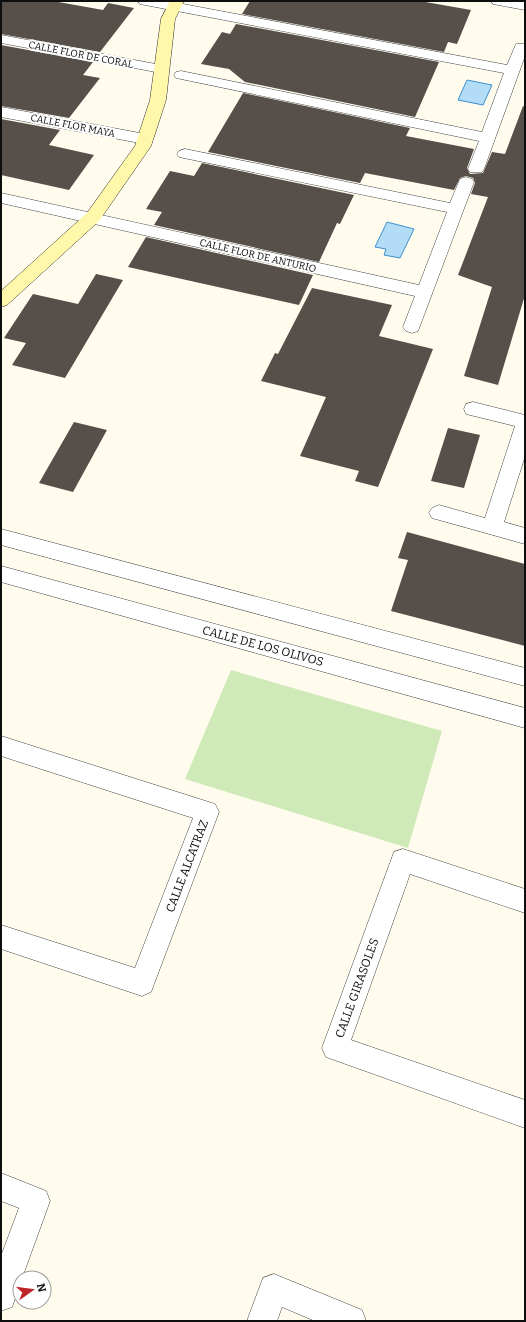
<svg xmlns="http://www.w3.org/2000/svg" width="526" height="1322" viewBox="0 0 526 1322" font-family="Bitter,serif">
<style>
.green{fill:#d0e9b8}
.water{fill:#b3dcf6;stroke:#3990ce}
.building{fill:#564f4a}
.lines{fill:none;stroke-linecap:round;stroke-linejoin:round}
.street-casing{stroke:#414141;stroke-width:1}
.secondary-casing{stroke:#303030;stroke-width:1}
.street{fill:#fff;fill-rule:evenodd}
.secondary{fill:#fff7a9;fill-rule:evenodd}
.labels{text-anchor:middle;stroke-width:4;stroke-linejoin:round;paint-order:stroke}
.far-street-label{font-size:10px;fill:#0e0e0e;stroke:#fff}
.street-label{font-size:12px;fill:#0e0e0e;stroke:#fff}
</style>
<rect width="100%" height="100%" fill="#fffcee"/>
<!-- green -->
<path class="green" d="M231 670 442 731 408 848 185 779Z"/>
<!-- water -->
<path class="water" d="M467 80 492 85 483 105 458 100Z
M387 222 414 229 400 258 384 255 386 249 375 247Z"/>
<!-- building -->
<path class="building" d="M1 1H53L103 10 108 3 134 8 100 52 1 34Z
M250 1H420L471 10 457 44 448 42 444 52 242 14Z
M236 24 439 62 415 117 245 82 229 69 201 64 222 32 230 34Z
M1 45 93 62 83 75 100 78 69 118 1 106Z
M243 93 410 128 406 136 474 149 467 168 470 174 483 173 492 152 505 154 523 106 525 107V295L498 385 464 376 492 287 458 275 488 197 471 194 475 183 473 178 466 176 460 178 454 190 365 173 360 183 208 152Z
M1 119 60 130 49 145 94 155 69 190 1 175Z
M202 163 354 195 340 224 337 223 319 262 154 225 162 212 146 209 170 171 194 176Z
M146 237 313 275 299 305 128 267Z
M96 274 123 280 65 378 12 365 26 343 4 338 33 294 78 304Z
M312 288 392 305 379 336 433 349 378 487 355 481 359 471 300 456 326 397 261 381 275 353 278 354Z
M74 422 107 430 73 492 39 483Z
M448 428 480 435 464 488 431 481Z
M407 532 525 564V646L391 611 408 560 398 558Z"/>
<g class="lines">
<!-- street casing -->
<g class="street-casing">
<path id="street" d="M138 1H167L507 65 516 44H525V56L484 169 482 172H470L468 169 479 141 181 79 176 78 174 75 176 72 181 71 482 132 504 73 145 5 140 4Z
M491 1 525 2V10L493 4Z
M1 35 161 65 166 66 168 69 166 72 161 73 1 43Z
M1 107 145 134 150 136 153 139 150 142 145 144 1 117Z
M185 149 450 203 460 179 466 177 472 179 474 182 418 331 412 333 406 331 403 327 415 296 1 203V193L419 285 447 212 179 157 177 154 179 151Z
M473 402 525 415V456L504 522 525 528V544L432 518 429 513 432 508 439 505 485 518 515 426 466 414 464 409 466 404Z
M1 529 525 668V686L1 545Z
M1 566 525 708V728L1 582Z
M1 736 215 804 219 812 151 992 142 996 1 949V925L135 968 193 818 1 756Z
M403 849 525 889V913L410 874 351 1040 525 1100V1128L326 1057 322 1048 391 860 394 852Z
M1 1173 46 1191 50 1201 22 1278H20V1285L12 1307 1 1311V1256L19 1208 1 1201Z
M274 1274 362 1310 366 1321H315L282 1307 277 1321H247L263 1278Z"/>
</g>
<!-- secondary casing -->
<g class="secondary-casing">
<path id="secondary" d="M170 1H184L175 19 166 100 151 146 99 221 7 305 1 307V291L87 213 135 146 150 100 161 19Z"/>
</g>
<!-- street -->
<use href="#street" class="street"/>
<!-- secondary -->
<use href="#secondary" class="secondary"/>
</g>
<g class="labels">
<!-- far-street labels -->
<g class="far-street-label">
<text transform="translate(81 54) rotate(11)" y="4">CALLE FLOR DE CORAL</text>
<text transform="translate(73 125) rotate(11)" y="4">CALLE FLOR MAYA</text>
<text transform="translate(258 255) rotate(13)" y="4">CALLE FLOR DE ANTURIO</text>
</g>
<!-- street labels -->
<g class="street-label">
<text transform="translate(263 646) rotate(15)" y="4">CALLE DE LOS OLIVOS</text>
<text transform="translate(187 866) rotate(-69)" y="4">CALLE ALCATRAZ</text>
<text transform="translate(357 988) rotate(-70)" y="4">CALLE GIRASOLES</text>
</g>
</g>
<!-- border -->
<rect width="526" height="1322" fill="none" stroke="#0e0e0e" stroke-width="4"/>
<!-- north arrow -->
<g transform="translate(32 1290) rotate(76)"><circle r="19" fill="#ffffff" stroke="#9f9f9f"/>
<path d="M0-3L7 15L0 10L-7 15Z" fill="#be2529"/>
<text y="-6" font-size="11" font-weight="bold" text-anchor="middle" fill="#0e0e0e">N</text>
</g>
</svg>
